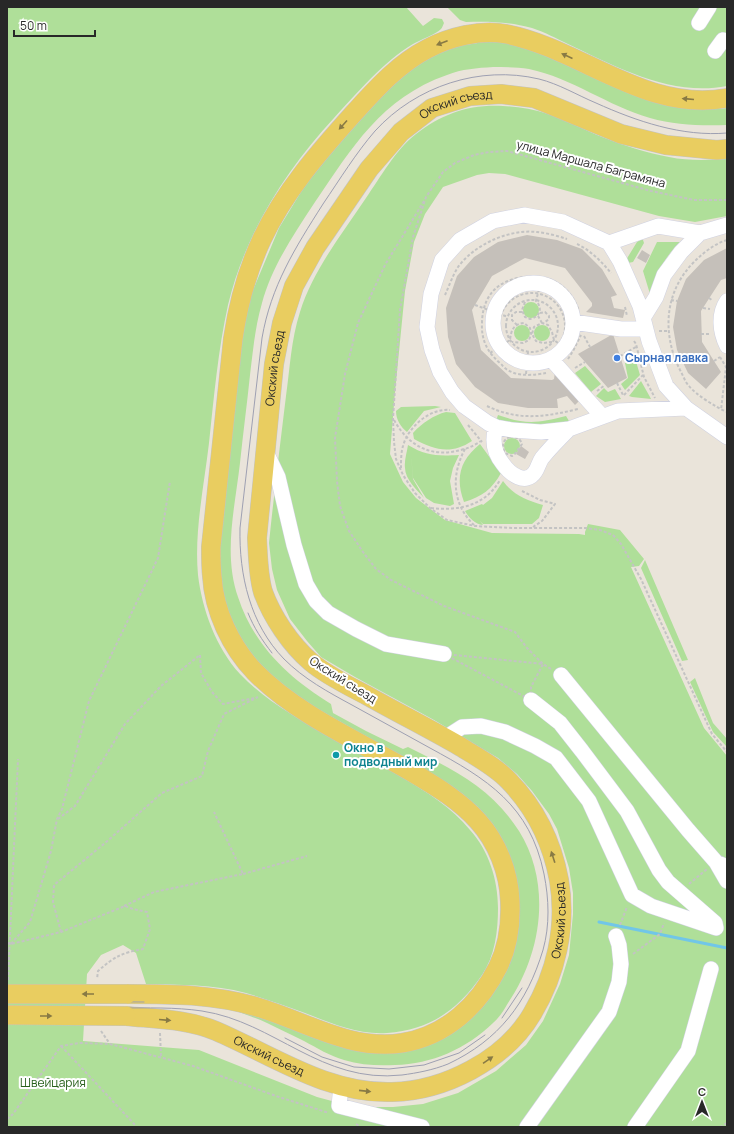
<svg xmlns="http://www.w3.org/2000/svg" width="734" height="1134" viewBox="0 0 734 1134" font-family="Manrope,sans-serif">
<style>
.green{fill:#afdf99}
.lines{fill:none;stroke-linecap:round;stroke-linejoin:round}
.stream{stroke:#71c6e8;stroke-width:3}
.building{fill:#c5c0ba}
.minor-casing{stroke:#d0d2e1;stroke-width:16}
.major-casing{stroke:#c3c3c3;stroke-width:20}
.path{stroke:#c3c3c3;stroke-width:2;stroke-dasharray:3 2;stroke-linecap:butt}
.minor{stroke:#fff;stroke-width:15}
.major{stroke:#e9cd60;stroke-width:19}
.tram{stroke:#9ea0b2;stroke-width:1}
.major-bridge-casing{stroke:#c3c3c3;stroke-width:20;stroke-linecap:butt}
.major-bridge{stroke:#e9cd60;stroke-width:19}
.oneway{fill:#887a44}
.shop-dot{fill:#3f7fe0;stroke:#fff;stroke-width:1.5}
.culture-dot{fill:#0f9aa8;stroke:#fff;stroke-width:1.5}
.labels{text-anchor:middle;stroke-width:4;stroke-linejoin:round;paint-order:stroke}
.street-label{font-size:12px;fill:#282828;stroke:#fff}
.shop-label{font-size:12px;font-weight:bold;fill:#366cbe;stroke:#fff;text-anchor:start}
.culture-label{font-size:12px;font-weight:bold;fill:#0d838f;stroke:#fff;text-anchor:start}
.park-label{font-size:12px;fill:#29611d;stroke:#fff}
</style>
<rect width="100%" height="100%" fill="#eae4da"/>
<!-- green -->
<path class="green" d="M7 7H406L423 26 434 18 442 19 444 23C443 25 442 28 441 29 436 34 420 40 413 44 383 62 358 92 334 118 285 171 245 234 228 305 218 350 214 397 209 443 204 486 194 532 198 575 202 609 216 648 240 674 265 700 297 718 328 736 353 750 378 763 403 778 427 792 452 808 470 830 489 851 498 880 498 908 498 931 495 956 482 975 458 1010 430 1030 387 1033 358 1035 331 1023 305 1013 286 1006 266 999 246 993 213 984 179 985 146 984L136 953 123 945 101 955 87 974 83 1041 199 1050 317 1097 354 1107H393L423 1104 458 1093 496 1071 526 1045 543 1021 560 984 569 955 573 914V893L569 868 557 829 549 814 532 791 517 774 498 758 434 720 355 677 321 657 307 641 290 619 277 590 272 569 269 543C274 494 280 445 286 396 290 368 291 340 300 312 313 270 342 234 366 198 380 178 396 149 416 134 442 114 469 104 503 106 518 107 533 109 548 114 567 120 584 130 602 137 623 145 646 153 669 157 688 161 708 160 727 159V216L695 222 659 216 505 174 489 173 477 175 443 187 425 214 414 242 405 291 395 392 390 454 403 482 416 498 445 520 492 533 579 534 585 535V532L588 524 620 530 644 559 639 566 631 567 704 728 727 756V1127H7Z
M447 7H727V86C671 97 617 67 568 44 557 39 545 32 532 28 510 22 489 21 466 22L460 20Z
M500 41 532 49 647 100 680 108 719 109 727 108V125C701 126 675 125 650 118 608 106 572 78 529 69 517 67 505 67 493 67 477 68 462 69 447 75 381 98 352 148 315 202 294 234 272 266 262 303 255 327 253 351 250 375 247 404 243 434 240 463 235 507 223 554 238 597 254 646 289 678 331 704L333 713 366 731 403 749 408 747C452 769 491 787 519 831 552 884 542 953 508 1003 504 1010 499 1018 493 1023 466 1049 432 1064 395 1065 378 1066 361 1065 344 1060 330 1056 317 1048 304 1041 292 1035 279 1029 267 1023 254 1017 241 1013 228 1008L375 1053 484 1005 517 880 429 772 309 704 279 684 256 661 241 640 229 616 222 588 220 563 221 531 244 321 251 295 279 228 304 187 334 149 384 94 416 65 452 47 484 42Z
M641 239 643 240 644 243 633 262 628 263 626 260 637 242Z
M657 242H680C664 258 657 273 650 294L643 271Z
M523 310a8 8 0 1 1 16 0a8 8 0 1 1-16 0Z
M534 333a8 8 0 1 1 16 0a8 8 0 1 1-16 0Z
M514 333a8 8 0 1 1 16 0a8 8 0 1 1-16 0Z
M635 358 640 375 625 390 621 384 628 378 625 363Z
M585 366 601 384 591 392 575 373Z
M641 381 650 397 651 399 632 397 629 396Z
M604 388 608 392 615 389 621 399 605 402 596 396Z
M435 406 441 407 424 411 407 432C401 427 396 420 396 411L401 407Z
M446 412 455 413 472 441C451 455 434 450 414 439L413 433C422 423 434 415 446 412Z
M498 415C526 425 538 423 566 416L569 421 558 424 531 427 496 421Z
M504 446a8 8 0 1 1 16 0a8 8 0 1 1-16 0Z
M480 444 501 473C492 489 482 497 464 502 455 478 460 460 480 444Z
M408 445C426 456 437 456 459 455L453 468 450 481 454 504 450 506 434 503 426 498 413 478 411 453 413 479 424 498C417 490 405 479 405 468 404 461 407 452 408 445Z
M503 481C513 495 526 500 543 505L539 518 532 524H483L480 521 483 525C475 524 469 518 465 511L482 504 483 505 492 498Z
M645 560 688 660 682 661 641 568Z
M695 678 713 723 727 739V747L713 732 690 682Z"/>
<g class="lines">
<!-- stream -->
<path class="stream" d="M599 922 727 948"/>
</g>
<!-- building -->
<path class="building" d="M527 235 557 240 582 249 602 269 617 295 611 297 614 308 625 310 623 318 586 312 592 306V303L565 268 525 258 492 276 472 310 481 350 511 378 552 380 554 379 555 372 582 398 575 405 567 396 557 399 558 408H528L498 403 475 387 456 364 448 337 446 308 457 276 474 257 498 242Z
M727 248V278L721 280 701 311 702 342 721 372 706 389 688 373 677 350 673 327 677 301 686 279 704 260Z
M642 250 650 255 646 263 637 258Z
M613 334 627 378 608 388 578 354Z
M521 446 529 452 525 459 516 454Z"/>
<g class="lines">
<!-- minor casing -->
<g class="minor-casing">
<path id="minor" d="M699 23 709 7
M715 51 723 40
M609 243 658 226 700 233 727 225
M493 323a40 40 0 1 1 80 0a40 40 0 1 1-80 0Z
M727 301C718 314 720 332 727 346
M643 318 656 297 664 275 681 252 700 233
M573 322 621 329H646
M551 359 602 416
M686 408 618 411 569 429 541 432 512 430 496 427 488 423 464 406 452 392 440 372 432 350 427 327 431 294 442 260 460 240 493 221 524 215 563 222 609 243 620 261 640 306 649 341 666 386 686 408 727 437
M496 427C492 440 494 453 503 464 510 474 526 486 535 472 538 468 539 462 542 458 550 448 560 438 569 429
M265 450 278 477 294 545 306 584 316 601 328 613 356 629 386 644 444 654
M561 675 688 830 716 862 727 867
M445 738 462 727 481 726 505 732 535 746 556 758 589 801 632 895 651 906 716 928 715 923 668 882 659 870 627 811 582 751 560 723 531 700
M716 862 727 881
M341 1086 339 1106 422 1127
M527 1127 609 1012 619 982 621 964 619 945 616 936
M635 1127 688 1051 711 969"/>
</g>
<!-- major casing -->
<g class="major-casing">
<g id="major">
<path d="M127 994C171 994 214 994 257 1007 305 1021 350 1051 402 1043 446 1036 479 1005 498 967 508 947 511 923 510 901 509 872 497 842 478 821 460 801 437 787 415 774 363 743 298 716 255 672 231 647 214 611 212 576 211 567 211 557 211 547L233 339C238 305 247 271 262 239 284 192 319 152 354 113 376 89 398 64 427 49 449 37 481 29 506 34 582 49 645 113 727 98"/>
<path id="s1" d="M126 1016C156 1019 187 1019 216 1031 274 1056 327 1094 392 1092 444 1091 505 1060 532 1014 556 974 567 927 559 880 552 842 536 809 509 781 496 767 477 757 461 747 430 729 398 713 366 695 349 686 326 675 311 662 291 645 272 617 263 592 258 575 258 556 257 538L274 364 282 323 294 286 315 248 369 169 401 132 432 108 470 96 501 94 534 98 621 134 666 145 717 150 727 149"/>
</g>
</g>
<!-- path -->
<path class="path" d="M727 200H694L651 191 507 151 489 152 474 155 455 163 443 172 426 197 413 237 400 310 393 419 394 442 396 459 403 475 415 493 430 508 447 520 475 526 512 528H585L600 530 613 535 621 544 641 579 712 734 727 752
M424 201 385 265 358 323 345 374 335 438 337 481 340 506 349 531 363 552 376 569 391 580 444 606 515 632 527 648 543 664 551 669
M727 240C714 244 703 253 694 262 664 292 662 334 680 370 683 375 685 382 689 386 695 394 717 408 727 412
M577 244C590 250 602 262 611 273
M499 326a33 33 0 1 1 66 0a33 33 0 1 1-66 0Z
M445 295C449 286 453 275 458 267 475 244 509 229 537 232 547 233 558 236 567 239
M709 298 713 301
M671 300 677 301
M506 326a26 26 0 1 1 52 0a26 26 0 1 1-52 0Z
M525 302 522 310 525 317 530 319C540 317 543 308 536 301L542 277
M475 305 508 317
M625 307 627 316
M703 308 710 309
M540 313 545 312 549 316V319L544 323
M538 316 542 323
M517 325 512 320V315L516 312H523
M659 331H668
M701 334H710
M584 336 590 347
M634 341 636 344 644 377 655 398
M552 342 543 343 536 341 532 334 534 327 542 323 548 325 552 332 554 340 572 354
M490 353 510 340C511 331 513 324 524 323L530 328 531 334 529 340 523 343 512 342
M620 356 636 347
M720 357 726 367 721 410
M568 359 573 351 581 335
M714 361 720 357
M575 368 585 362
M546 373C535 375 518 377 508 370 505 369 503 366 501 364 487 352 481 340 482 322 483 289 506 275 537 277 558 278 572 292 579 311
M526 374 528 352
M617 383 623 395
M597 391 605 385
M624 395 643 375
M487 406C518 421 545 417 578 409
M394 420C409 447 433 459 464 449 470 448 476 444 481 441
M468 425 482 442
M510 437C516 437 520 438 522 444L514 455 512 456 505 453C502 446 502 440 510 437Z
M465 449C451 475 452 504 474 525
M401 468C401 461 401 452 403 446 408 427 430 408 450 410
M522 491 540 500 555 504 542 521 533 527
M431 508C459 511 485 506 500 480
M444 654 543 664 531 687V700Z
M200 655 201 673 212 692 223 704 255 698
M58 819 75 806 125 724 161 686 200 655
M243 874 307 856
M689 884 707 869
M124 906 154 892 243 874 214 812
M620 925 627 907
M61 932 53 902 54 885 105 843 162 793 202 776 208 751 224 714 258 697
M7 943 11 944 61 932 125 906 133 909 147 912 150 929 143 949C122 953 115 956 98 971L97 979
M11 944 30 922 51 851 57 819 62 809 89 701 158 558 170 481
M633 954 660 934 664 923
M8 980 18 759
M101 1031 110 1044
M160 1033 161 1057
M61 1046 137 1127
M7 1119 13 1114 61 1046 80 1043 110 1044 193 1066 276 1096 329 1113
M356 1124 361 1127
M720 1127 727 1123"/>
<!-- minor -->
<use href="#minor" class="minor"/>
<!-- major -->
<use href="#major" class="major"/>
<!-- tram -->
<path class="tram" d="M248 613C254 628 262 640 272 653
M7 1001 144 1002
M7 1008C44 1008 82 1008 119 1008 147 1008 175 1007 202 1011 275 1022 321 1084 402 1075 417 1073 433 1070 448 1064 499 1040 527 1003 543 950 550 925 549 899 544 874 530 805 487 779 430 748 404 734 378 719 352 705 328 692 304 679 284 659 250 624 239 575 240 528L262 338C271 286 295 248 323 204 340 179 356 153 375 131 416 86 480 65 539 79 559 84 577 95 596 103 636 121 682 137 727 133
M502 1018 522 988
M285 1038 322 1057 354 1067 389 1069 424 1065 459 1053 485 1035"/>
<!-- major-bridge casing -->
<g class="major-bridge-casing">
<path id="major-bridge" d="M7 994H127
M7 1015 126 1016"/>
</g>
<!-- major-bridge -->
<use href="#major-bridge" class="major-bridge"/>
</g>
<!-- one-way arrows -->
<defs><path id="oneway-solid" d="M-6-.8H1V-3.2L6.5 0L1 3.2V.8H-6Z"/></defs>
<g class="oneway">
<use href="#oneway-solid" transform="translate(442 43) rotate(159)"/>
<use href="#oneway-solid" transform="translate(567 56) rotate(-156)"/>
<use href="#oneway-solid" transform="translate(688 99) rotate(-175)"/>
<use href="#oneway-solid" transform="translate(343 125) rotate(132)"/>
<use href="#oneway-solid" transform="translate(553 857) rotate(-108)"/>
<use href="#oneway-solid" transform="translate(88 994) rotate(180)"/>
<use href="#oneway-solid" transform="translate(46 1016)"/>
<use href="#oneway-solid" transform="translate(165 1020) rotate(5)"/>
<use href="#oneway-solid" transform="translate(488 1060) rotate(-34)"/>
<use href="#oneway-solid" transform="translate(365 1091) rotate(6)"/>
</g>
<!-- markers -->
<circle class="shop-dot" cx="617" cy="358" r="4"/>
<circle class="culture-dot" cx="336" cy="755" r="4"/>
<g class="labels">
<!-- street labels -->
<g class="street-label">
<text dy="4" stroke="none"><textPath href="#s1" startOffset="1577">Окский съезд</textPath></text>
<text transform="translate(591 164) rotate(15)" y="4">улица Маршала Баграмяна</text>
<text dy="4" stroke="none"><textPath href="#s1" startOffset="1241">Окский съезд</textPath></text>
<text transform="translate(343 680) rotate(32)" y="4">Окский съезд</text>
<text dy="4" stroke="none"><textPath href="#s1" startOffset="545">Окский съезд</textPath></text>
<text dy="4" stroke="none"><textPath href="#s1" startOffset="150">Окский съезд</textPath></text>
</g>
<!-- shop labels -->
<g class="shop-label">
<text x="625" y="362">Сырная лавка</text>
</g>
<!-- culture labels -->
<g class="culture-label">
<text x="344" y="752">Окно в<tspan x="344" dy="14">подводный мир</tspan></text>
</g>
<!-- park labels -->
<g class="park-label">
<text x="53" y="1087">Швейцария</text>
</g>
</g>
<!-- border -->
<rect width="734" height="1134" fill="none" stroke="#282828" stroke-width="16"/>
<!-- north arrow -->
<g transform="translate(702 1102)" stroke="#ffffff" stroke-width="3" paint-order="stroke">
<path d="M0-3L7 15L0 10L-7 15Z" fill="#282828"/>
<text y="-6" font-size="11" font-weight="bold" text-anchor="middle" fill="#282828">С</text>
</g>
<!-- scale -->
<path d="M14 30v6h81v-6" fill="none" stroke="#282828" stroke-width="2"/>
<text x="20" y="30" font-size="12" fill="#282828" stroke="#ffffff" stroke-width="3" paint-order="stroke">50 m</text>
</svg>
